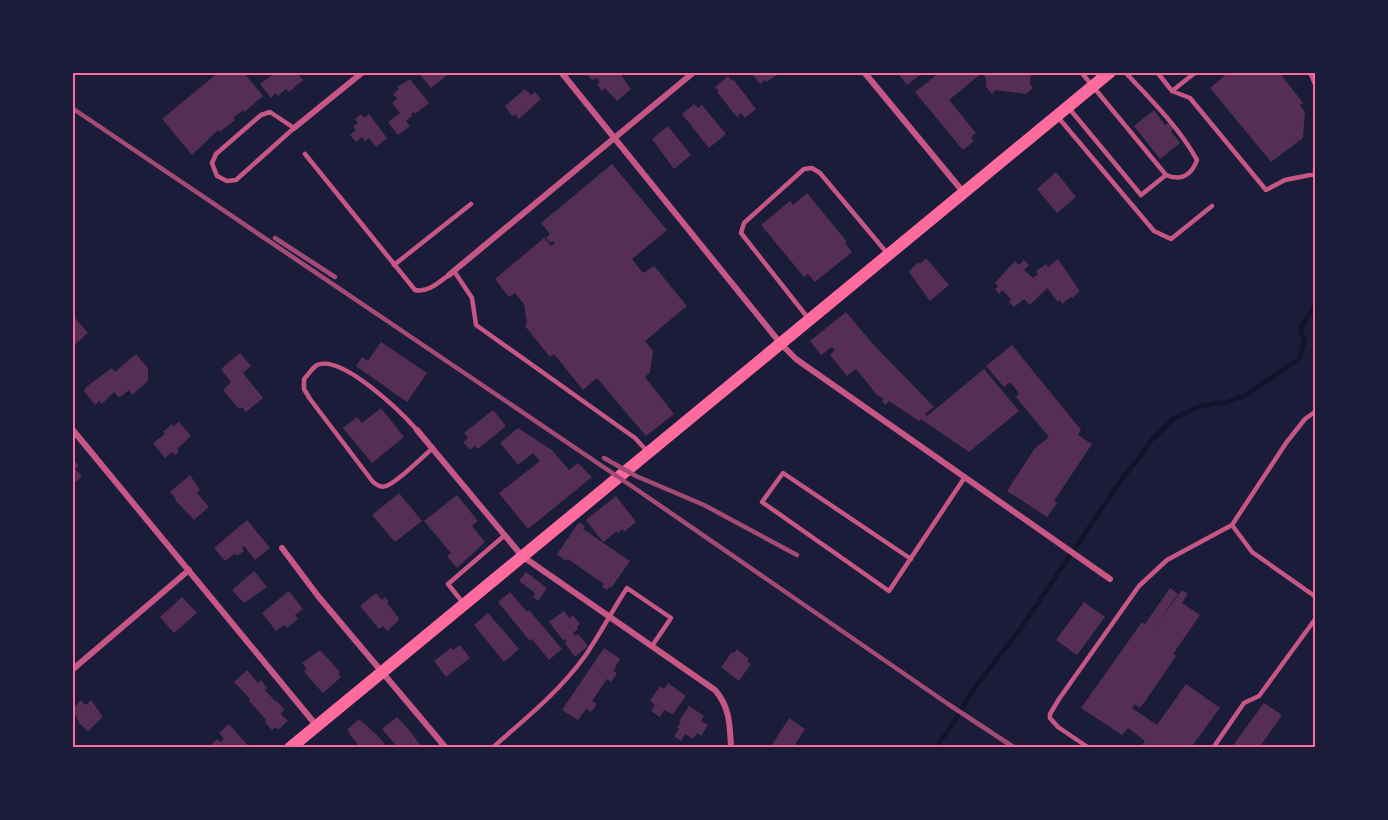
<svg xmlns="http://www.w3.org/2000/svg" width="1388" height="820" viewBox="0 0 1388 820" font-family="'IBM Plex Sans',sans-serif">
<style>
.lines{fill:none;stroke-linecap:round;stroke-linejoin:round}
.stream{stroke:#12122b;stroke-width:4.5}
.building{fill:#542f53}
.service{stroke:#c65784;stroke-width:4.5}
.minor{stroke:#c65784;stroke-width:6}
.secondary{stroke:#ff6b9d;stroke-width:12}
.rail{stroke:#a44b75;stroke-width:4.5}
.neatline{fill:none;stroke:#ff6b9d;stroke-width:2}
</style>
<rect width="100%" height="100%" fill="#1b1b3a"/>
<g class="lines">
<!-- stream -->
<path class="stream" d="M935 748 950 728 973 690 1021 628 1121 480 1140 457 1152 439 1175 418 1200 406 1227 402 1244 396 1300 358 1304 342 1301 328 1316 304"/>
</g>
<!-- building -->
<path class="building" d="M219 72H243L263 96 244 112 243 110 233 118 235 120 220 132 218 130 192 155 162 119Z
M272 72H301L298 74 303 80 289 92 286 89 278 96 276 93 271 98 260 84 274 74Z
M418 72H451L431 88Z
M592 72H619L631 89 617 101 605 88 602 91 597 84 600 82 597 78 592 80 588 75Z
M751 72H777L778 74 767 82 765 80 760 84Z
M897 72H924L907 85Z
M940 72H1031L1030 84 1033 88 1026 94 995 90 992 94 986 87V78L982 73 949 100 976 133 971 137 974 141 963 150 915 92Z
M1229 72H1279L1303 103 1300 105 1305 112 1303 138 1271 162 1210 88Z
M728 76 732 81 733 79 756 109 745 118 741 113 737 117 717 92 719 91 715 87Z
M410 79 429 103 415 114 414 112 411 114 412 116 406 121 410 126 398 135 388 122 400 113 392 103 397 99 393 94 399 89 397 87Z
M525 89 531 95 535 92 541 99 519 119 515 114 512 116 505 106Z
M694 104 698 108 702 105 726 134 709 148 682 114Z
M1154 110 1165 125 1168 123 1173 129 1171 131 1180 143 1160 159 1134 126Z
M361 114 364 118 369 114 387 138 376 147 369 138 365 141 362 137 356 142 350 135 356 130 353 127 358 123 355 119Z
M668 126 691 155 674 169 652 139Z
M612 164 667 230 632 259 643 273 654 266 687 306 645 341 653 351 650 372 645 377 674 414 646 436 597 378 583 390 554 354 550 357 525 326 527 324 524 304 515 293 509 297 495 279 544 238 551 246 555 243 553 241 550 243 546 238 550 234 541 223Z
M1056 172 1076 197 1057 213 1037 189Z
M807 193 847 242 845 243 852 252 815 282 808 274 804 277 761 225 790 201 793 205Z
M926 258 949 285 930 301 909 272 918 262 920 264Z
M1058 259 1079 290V292L1072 298 1071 297 1062 304 1060 300 1058 302 1047 288 1030 305 1024 299 1014 307 1009 302 1011 299 1002 290 999 294 995 289 998 286 995 283 1015 261 1019 265 1024 260 1029 265 1024 270 1033 278 1038 274 1036 271 1046 264 1048 267Z
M846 312 872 343 934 407 925 414 927 416 984 369 1019 411 969 452 922 420 923 418 919 421 889 401 885 405 882 401 884 399 877 395 856 369 847 376 830 355 835 350 832 347 821 355 810 341Z
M75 318 88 333 72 347V321Z
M381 342 427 373 407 402 356 366 362 357 368 361Z
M1012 345 1081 430 1078 435 1092 444 1054 501 1057 503 1047 517 1007 491 1035 448 1049 437 1016 397 1019 393 1010 382 1004 387 986 366Z
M240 353 251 366 243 373 263 398 246 412 242 407 239 409 223 390 231 382 221 369Z
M136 354 148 368V381L132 395 129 390 119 398 114 392 102 404 99 401 95 405 84 391 86 387 112 368 115 372Z
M381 408 404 437 372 463 343 428 357 417 362 423Z
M493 410 506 426 478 449 475 446 470 450 463 442 468 438 464 433Z
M179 422 191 436 177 449 179 452 175 455 172 452 165 458 153 443 165 434 163 432 172 424 173 426Z
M518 428 552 450 569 470 578 463 592 477 528 529 499 493 540 461 533 453 518 465 500 443Z
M72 458 79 466 75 469 82 476 76 482 73 479 72 480Z
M190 475 200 490 197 493 209 507 194 520 175 500 176 499 170 492Z
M399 493 422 521 395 542 372 515Z
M457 495 478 521 472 526 485 542 457 568 447 556 451 553 424 521Z
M616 496 636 522 624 532 622 529 618 533 617 531 603 542 586 520Z
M247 520 270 548 255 560 244 546 242 548 244 551 237 556 236 554 233 555 225 561 214 548Z
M579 522 585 526 583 529 630 561 611 588 609 587 607 590 602 587 604 584 568 559 566 561 557 554Z
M254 571 267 587 244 603 232 590Z
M526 572 547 588 538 601 533 597 535 593 519 581Z
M1170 588 1178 594 1153 629 1182 590 1188 594 1182 603 1200 615 1173 654 1176 656 1144 703 1139 708 1135 704 1132 708 1157 725 1186 684 1220 708 1192 746 1195 748H1140L1145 741 1128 728 1122 735 1081 708 1142 622 1145 624Z
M289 591 303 609 295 615 298 619 287 628 284 625 276 631 262 613Z
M510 592 527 612 529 610 562 649 549 660 532 639 530 641 498 602Z
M376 593 382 600 385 597 389 602 387 603 398 617 399 620 387 631 383 626 379 629 360 606Z
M182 597 197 613 174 633 160 617Z
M1084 602 1105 617 1077 655 1056 640Z
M564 611 569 618 573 615 580 624 577 627 578 629 573 633 575 636 578 634 588 646 575 657 565 643 567 641 565 639 563 640 549 622Z
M488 613 519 649 504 662 474 625Z
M460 645 470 658 446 677 434 661 451 648 453 650Z
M604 648 620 659 613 671 617 673 611 682 607 679 592 701 597 704 591 712 586 709 578 720 562 710Z
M737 649 749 659 747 661 751 664 739 681 721 667 732 652 734 653Z
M320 650 340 672 338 674 341 677 323 693 310 679 304 671 307 669 302 663Z
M247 670 258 683 261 680 267 688 265 690 275 701 276 700 284 709 281 714 288 721 278 730 276 727 272 730 265 722 266 720 249 701 250 699 234 682Z
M668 683 686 696 673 714 664 710 660 717 651 711 655 705 650 701 660 686 664 689Z
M81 700 86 705 91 700 103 717 88 731 78 722 79 721 72 710Z
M1264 703 1282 715 1259 748H1231Z
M689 706 704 716 701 721 708 725 701 736 697 733 693 739 685 734 681 741 674 736 679 729 677 728 681 722 679 721Z
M397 717 411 732 422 748H398L382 729Z
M789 718 805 729 793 748H770Z
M359 719 377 735 388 748H361L349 734 350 733 347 730Z
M229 724 250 748H214L211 745 217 739 220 742 224 739 219 733Z"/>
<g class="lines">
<!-- service -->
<path class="service" d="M1081 72 1166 175C1182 182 1192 174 1197 160 1179 127 1150 99 1125 72
M1157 72 1172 91 1190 98 1266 190 1285 180 1315 174 1316 124
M1310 72 1316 86
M1172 91 1196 72
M1068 107 1141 195 1166 175
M270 112 294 128 236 180 227 181 217 176 212 163 216 154 261 115Z
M1057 116 1154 231 1171 239 1212 206
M305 154 415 290C428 293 439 282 449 275
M394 265 471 204
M454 271 472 298 476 325 635 438 647 451
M808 318 741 233 744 223 804 169 812 168 820 173 887 253
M417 430C402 413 342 354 317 365 312 368 308 375 304 379V389L310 399 373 482C377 485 381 488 386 486 398 482 422 457 433 448
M1232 525 1252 552 1316 597
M911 559 783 473 762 502 889 591 965 477
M464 604 448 584 505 535
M492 748C525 719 559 692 585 656 600 634 612 611 627 588L671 618 652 646
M1089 748 1058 727 1050 718V714L1059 699 1139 586 1167 560 1232 525 1286 443 1305 419 1316 411
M1213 748 1244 703 1259 696 1316 618"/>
<!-- minor -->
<path class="minor" d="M561 72 781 344 796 359 1110 579
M864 72 964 193
M294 128 363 72
M449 275 694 72
M72 429 316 725
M417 430 522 556 715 690C730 707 730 726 731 748
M282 548 318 596 446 748
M72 670 189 570"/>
<!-- secondary -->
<path class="secondary" d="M290 748 1110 72"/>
<!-- rail -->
<path class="rail" d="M72 108 633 487 948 704 1015 748
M275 238 335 277
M604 458 636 476 704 505 797 555"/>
</g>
<!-- border -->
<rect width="1388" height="820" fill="none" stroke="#1b1b3a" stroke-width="147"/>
<rect x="74" y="74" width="1240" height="672" class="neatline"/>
</svg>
